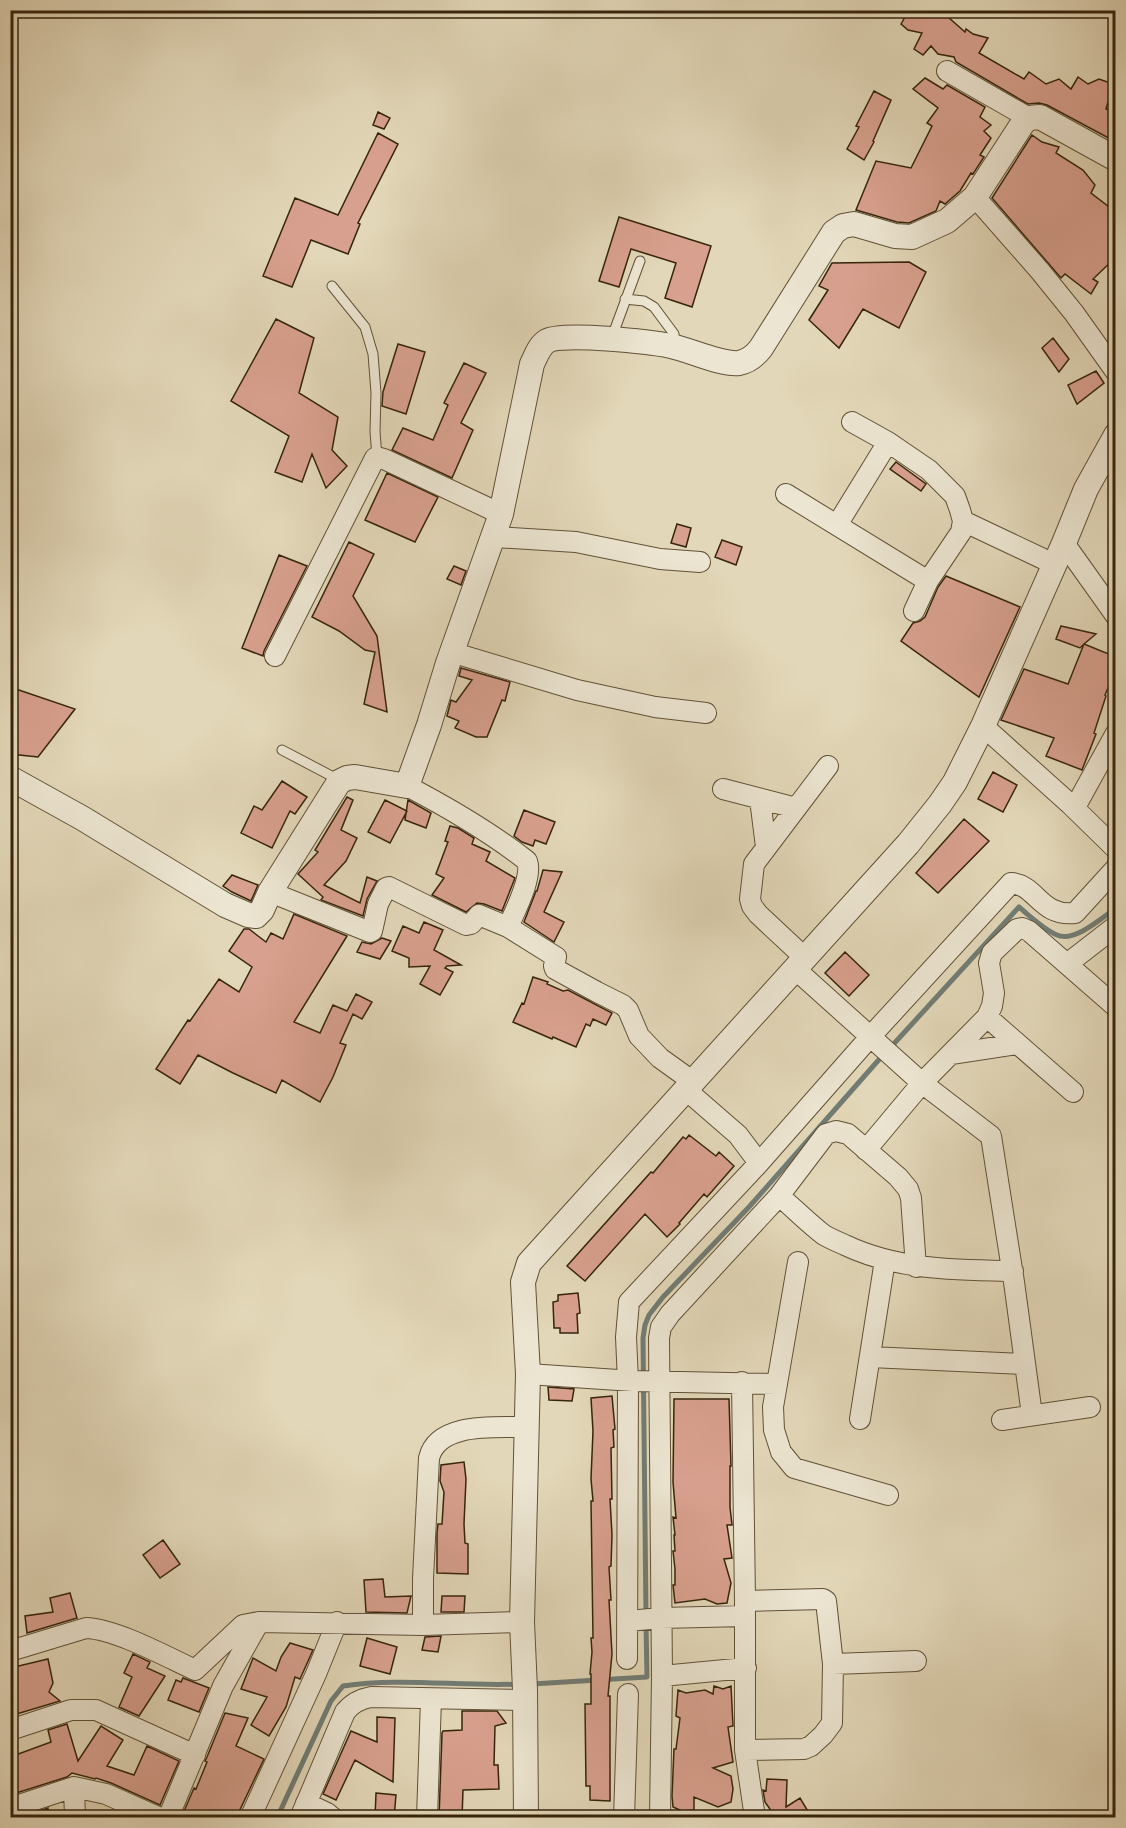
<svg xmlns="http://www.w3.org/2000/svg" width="1126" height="1828" viewBox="0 0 1126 1828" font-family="Alegreya,serif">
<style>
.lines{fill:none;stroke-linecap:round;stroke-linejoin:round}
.stream{stroke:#717c74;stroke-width:5}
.building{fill:#d8a08e;stroke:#36240c;stroke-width:1.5}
.service-casing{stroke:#615137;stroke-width:11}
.minor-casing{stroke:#615137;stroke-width:22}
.tertiary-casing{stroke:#615137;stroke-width:26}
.service{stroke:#ece5d1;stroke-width:9}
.minor{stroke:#ece5d1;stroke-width:20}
.tertiary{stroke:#ece5d1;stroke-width:24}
</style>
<rect width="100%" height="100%" fill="#e2d7b8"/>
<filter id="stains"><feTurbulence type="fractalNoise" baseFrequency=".00333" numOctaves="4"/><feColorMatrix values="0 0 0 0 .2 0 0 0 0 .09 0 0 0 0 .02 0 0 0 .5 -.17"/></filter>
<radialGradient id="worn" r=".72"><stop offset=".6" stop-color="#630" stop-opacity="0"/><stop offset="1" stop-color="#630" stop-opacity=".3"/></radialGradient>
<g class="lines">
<!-- stream -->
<path class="stream" d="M890 1048 1019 907C1030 916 1043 929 1057 935 1074 943 1102 918 1116 908
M646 1615 643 1338 645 1325 649 1315 663 1297 749 1207 883 1055
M532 1684 647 1677 646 1624
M277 1818 331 1701 343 1686C402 1677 461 1687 520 1684"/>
</g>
<!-- building -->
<path class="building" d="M909 10H940L965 32 966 29 973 34 988 38 979 53 1024 79 1029 72 1046 84 1059 79 1071 89 1078 77 1088 84 1099 79 1113 84 1106 109 1116 112V142L1047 105 1039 103 1028 104 956 62 954 57 938 54 931 46 923 55 914 49 922 33 908 30 901 24Z
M925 78 943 89 947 85 985 107 980 117 991 125 984 131 991 138 980 155 984 157 973 174 971 173 960 191 945 204 940 201 936 211 909 223 897 222 856 210 876 161 911 168 932 126 927 123 938 108 913 89Z
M874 91 891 100 873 141 874 142 864 160 847 149 859 127 856 126Z
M378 112 390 118 384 129 373 125Z
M378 133 398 144 358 223 360 224 348 254 311 240 292 287 263 276 295 198 338 215Z
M1032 135 1042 142 1059 147 1056 153 1083 170 1095 185 1091 193 1113 210 1111 214 1116 217V257L1093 279 1098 282 1091 294 1065 274 1061 278 992 198Z
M619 217 711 246 692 307 665 298 676 263 631 249 619 287 599 281Z
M909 262 926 272 899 328 863 309 839 348 809 320 828 290 819 286 832 263Z
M276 319 314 338 299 393 338 417 332 450 347 466 326 488 312 454 302 482 275 472 289 436 231 401Z
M1053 338 1069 359 1059 372 1042 348Z
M398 344 425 352 406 414 382 406 383 392Z
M464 363 486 373 461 423 473 430 452 478 392 450 403 428 433 440 448 405 444 403Z
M1096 371 1104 383 1077 404 1068 385Z
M896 462 926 484 921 491 890 469Z
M387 473 438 497 415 542 365 520Z
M677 524 691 528 686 547 671 543Z
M722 540 742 547 736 565 715 557Z
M349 542 374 554 353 596 377 636 387 712 364 704 375 652 365 650 339 631 312 617Z
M279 555 307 566 264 651 263 656 242 648Z
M454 566 466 571 461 585 447 579Z
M946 576 1020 607 979 697 901 641 913 623 920 621 925 617 938 587Z
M1061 626 1096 634 1084 644 1116 657V669L1105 695 1106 696 1094 733 1096 734 1082 770 1046 756 1054 738 1001 720 1024 669 1068 684 1084 644 1080 648 1056 639Z
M461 668 510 682 505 701 502 700 487 737H476L455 728 459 721 447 716 451 700 456 702 472 680 459 676Z
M10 687 75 709 38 757 10 754Z
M993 772 1017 785 1003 812 978 799Z
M282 781 307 797 295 814 290 811 272 848 241 833 254 806 262 810Z
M347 797 353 800 341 830 357 838 346 861 324 885 360 903 367 877 377 881 367 899 363 916 321 900 323 897 298 874 318 852 315 850Z
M385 800 407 811 390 843 368 832Z
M408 800 431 813 426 828 405 820Z
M524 810 555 822 546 844 535 840 533 846 522 842 514 836Z
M964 819 989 841 938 893 916 873Z
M450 826 458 828 474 838 472 844 490 852 486 861 515 878 502 911 484 904 477 903 466 912 432 895 444 878 436 874 448 842 445 841Z
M543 870 562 872 544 912 564 922 554 942 524 922 536 891H537Z
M232 875 258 885 251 901 232 892 223 886Z
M294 914 347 936 294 1022 320 1033 333 1005 347 1011 356 994 372 1002 362 1019 353 1014 340 1043 346 1045 333 1077 320 1102 282 1080 276 1093 233 1073 198 1055 180 1084 156 1069 188 1020 190 1021 219 979 239 992 252 967 229 951 244 929H249L266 942 271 933 283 939Z
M424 922 443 930 434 950 461 965 447 966 445 968 453 972 440 995 420 984 430 966 409 967V958L392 951 403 926 419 933Z
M382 938 391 941 380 959 357 952 362 942 371 944Z
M845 952 869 975 849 996 825 973Z
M533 977 548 982 547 984 563 991 568 990 612 1013 606 1025 593 1019 590 1026 586 1024 576 1047 553 1037 552 1039 513 1022 522 1003 524 1004Z
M689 1135 716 1156 719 1152 734 1166 707 1197 704 1194 679 1223 680 1224 667 1237 645 1214 585 1281 567 1266 651 1172 653 1173 683 1137 686 1139Z
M578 1293 580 1313 577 1314 578 1333H560V1328H554L553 1302 558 1301V1295Z
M548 1387 574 1389 572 1401 549 1400Z
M612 1396 615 1429 613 1430 614 1447 611 1448 612 1499H610L612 1535 611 1566 609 1567 611 1600H609L612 1654 608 1696H610V1801L590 1800V1786H586L585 1704H591V1674H590L592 1652 591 1638H593L591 1501H593L591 1479 593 1431 591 1398Z
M674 1399H729L731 1466H730V1507L732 1525H727L732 1558 724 1559 731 1583 727 1603 717 1604 705 1599 675 1603 673 1585H675V1569L673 1551H675L674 1535H675L673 1517 676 1518 673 1482Z
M464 1462 466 1479 464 1524 465 1543 468 1544V1574L437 1573V1533L438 1524H442L444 1492 440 1481 441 1465Z
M163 1540 180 1564 160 1578 143 1555Z
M383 1579 385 1597 411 1596 407 1613 366 1612 364 1580Z
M70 1593 77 1618 27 1633 25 1616 53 1612 50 1598Z
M442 1596H465L464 1612H441Z
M441 1636 438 1652 422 1650 425 1637Z
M367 1638 397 1647 390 1674 360 1666Z
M290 1643 313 1650 300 1679 295 1677 286 1707 269 1736 251 1725 267 1697 241 1689 253 1658 276 1671 281 1657Z
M133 1654 150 1662 147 1668 165 1676 139 1716 119 1707 132 1677 124 1673Z
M48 1659 53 1683 49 1692 60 1701 10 1716V1668Z
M183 1678 209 1688 199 1712 168 1700 176 1680 181 1682Z
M714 1686 723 1689 731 1686 733 1726 728 1727 733 1762 713 1768 731 1776 733 1789 731 1802 718 1807 694 1797V1810L682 1811 673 1807 672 1796 674 1749H676L680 1718 676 1716 678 1690 686 1693 705 1690 713 1694Z
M462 1711H497L506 1723 495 1726 494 1765H498L499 1789 463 1790 462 1818H439L442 1733 443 1731 462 1730Z
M225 1713 248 1718 236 1746 264 1759 236 1818 182 1816 194 1788 196 1789 207 1762 205 1761 207 1757Z
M377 1717 395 1718 393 1782 355 1760 336 1800 323 1794 351 1731 377 1742Z
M67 1724 78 1761 101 1726 123 1740 107 1766 134 1775 147 1746 179 1761 160 1805 111 1783 96 1778 95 1779 72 1773 67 1777 10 1795V1757L51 1742 48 1730Z
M767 1779 787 1780 786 1807 800 1798 812 1818H771L774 1815 765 1802 763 1790 766 1791Z
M376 1793 396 1795 394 1818H375Z
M48 1808V1818H27V1815Z"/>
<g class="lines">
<!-- service casing -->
<g class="service-casing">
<path id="service" d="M332 286 365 327 373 354 376 393 375 432 377 457
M625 299 644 301 654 307 674 334V346
M612 337 640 261
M282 750 341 781"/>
</g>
<!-- minor casing -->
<g class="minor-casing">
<path id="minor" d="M947 71 1029 118
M975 197 1040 271 1074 313 1116 372
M852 422 888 442 929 470 955 496 960 510 963 521 961 532 928 581 914 611
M786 494 928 581
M963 521 1054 564
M837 525 888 442
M494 537 576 542 660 559 700 562
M1064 543 1116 616
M451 652 577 690 655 707 706 713
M275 656 375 458 377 457 384 459 501 514
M983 726 1070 804 1078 802 1116 733
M407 786C449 808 489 831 527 861 533 877 515 911 508 927
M723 789 796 808
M760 799 766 847
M1070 804 1116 849
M270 892 370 932 372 931 378 904 386 888 389 887 466 925 471 924 479 915 508 927 556 957 554 966 555 969 597 992 623 1005 628 1010 639 1036 660 1058 692 1081
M804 957 758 914 752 906 750 899 754 864 828 766
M1067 964 1116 926
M794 968 922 1083 991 1136 1014 1282 1032 1415
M987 1017 1073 1092
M951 1054 1018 1044
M866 1150 922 1083 987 1017 992 1006 994 993 989 963 992 953 1017 929 1022 928 1029 931 1116 1007
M759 1163 870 1037 1011 883C1037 885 1040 917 1075 913L1116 868
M798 1262 773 1407 774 1430 781 1452 794 1468 888 1495
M916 1267 911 1198 908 1189 898 1177 848 1134 836 1131 826 1134 779 1196C794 1208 808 1223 824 1235 831 1239 838 1242 845 1245 897 1270 956 1270 1013 1271
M870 1357 1025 1364
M528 1374 633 1381 776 1384
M742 1382 745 1601V1750L755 1818
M860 1419 885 1260
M1002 1420 1090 1407
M628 1621 661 1618 745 1616
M423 1625V1579L429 1458C438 1421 497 1428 527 1427
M10 1651 86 1628C116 1629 167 1657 195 1670L243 1625 259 1622 423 1625 522 1622
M627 1659 628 1381 626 1337 629 1302 759 1163 738 1135 685 1089
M833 1664 916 1661
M662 1676 746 1668
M10 1730 71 1710H96L195 1755
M745 1750 804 1749 811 1746 823 1735 832 1723 833 1664 826 1601 823 1599 745 1601
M74 1787 75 1818
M306 1803 327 1813 333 1818
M10 1808 74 1787 106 1794 160 1818
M168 1818 223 1686 259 1622
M250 1818 316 1674 337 1622
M300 1818 345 1712C352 1703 360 1699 371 1697L525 1700
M427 1818 431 1699
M624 1818 628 1694
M660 1818 662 1676 659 1338 661 1327 670 1314 779 1196"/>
</g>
<!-- tertiary casing -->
<g class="tertiary-casing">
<path id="tertiary" d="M10 778 82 818 225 905 248 915 256 916 262 910 270 892 339 782 347 778 355 777 407 786 429 725 448 663 501 514 532 364C536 356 539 346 547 341 561 332 652 342 671 346 690 350 721 365 739 363 749 361 755 356 761 348L834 232 843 226 854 224 895 236 912 237 947 221 975 197 1023 123 1029 118 1040 117 1116 159
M526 1818 525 1690 522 1622 528 1374 523 1282 529 1263 908 844 940 804 955 782 983 726 1064 543 1086 489 1116 435"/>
</g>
<!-- service -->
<use href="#service" class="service"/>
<!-- minor -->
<use href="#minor" class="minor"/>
<!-- tertiary -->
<use href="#tertiary" class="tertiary"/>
</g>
<!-- margin -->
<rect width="1126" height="1828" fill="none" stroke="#e2d7b8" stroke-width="36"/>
<rect x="12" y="12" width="1102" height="1804" fill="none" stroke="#36240c" stroke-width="3"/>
<rect x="18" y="18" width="1090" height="1792" fill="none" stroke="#36240c" stroke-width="1.5"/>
<rect width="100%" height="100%" filter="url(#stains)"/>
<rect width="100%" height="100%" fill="url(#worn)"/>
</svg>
